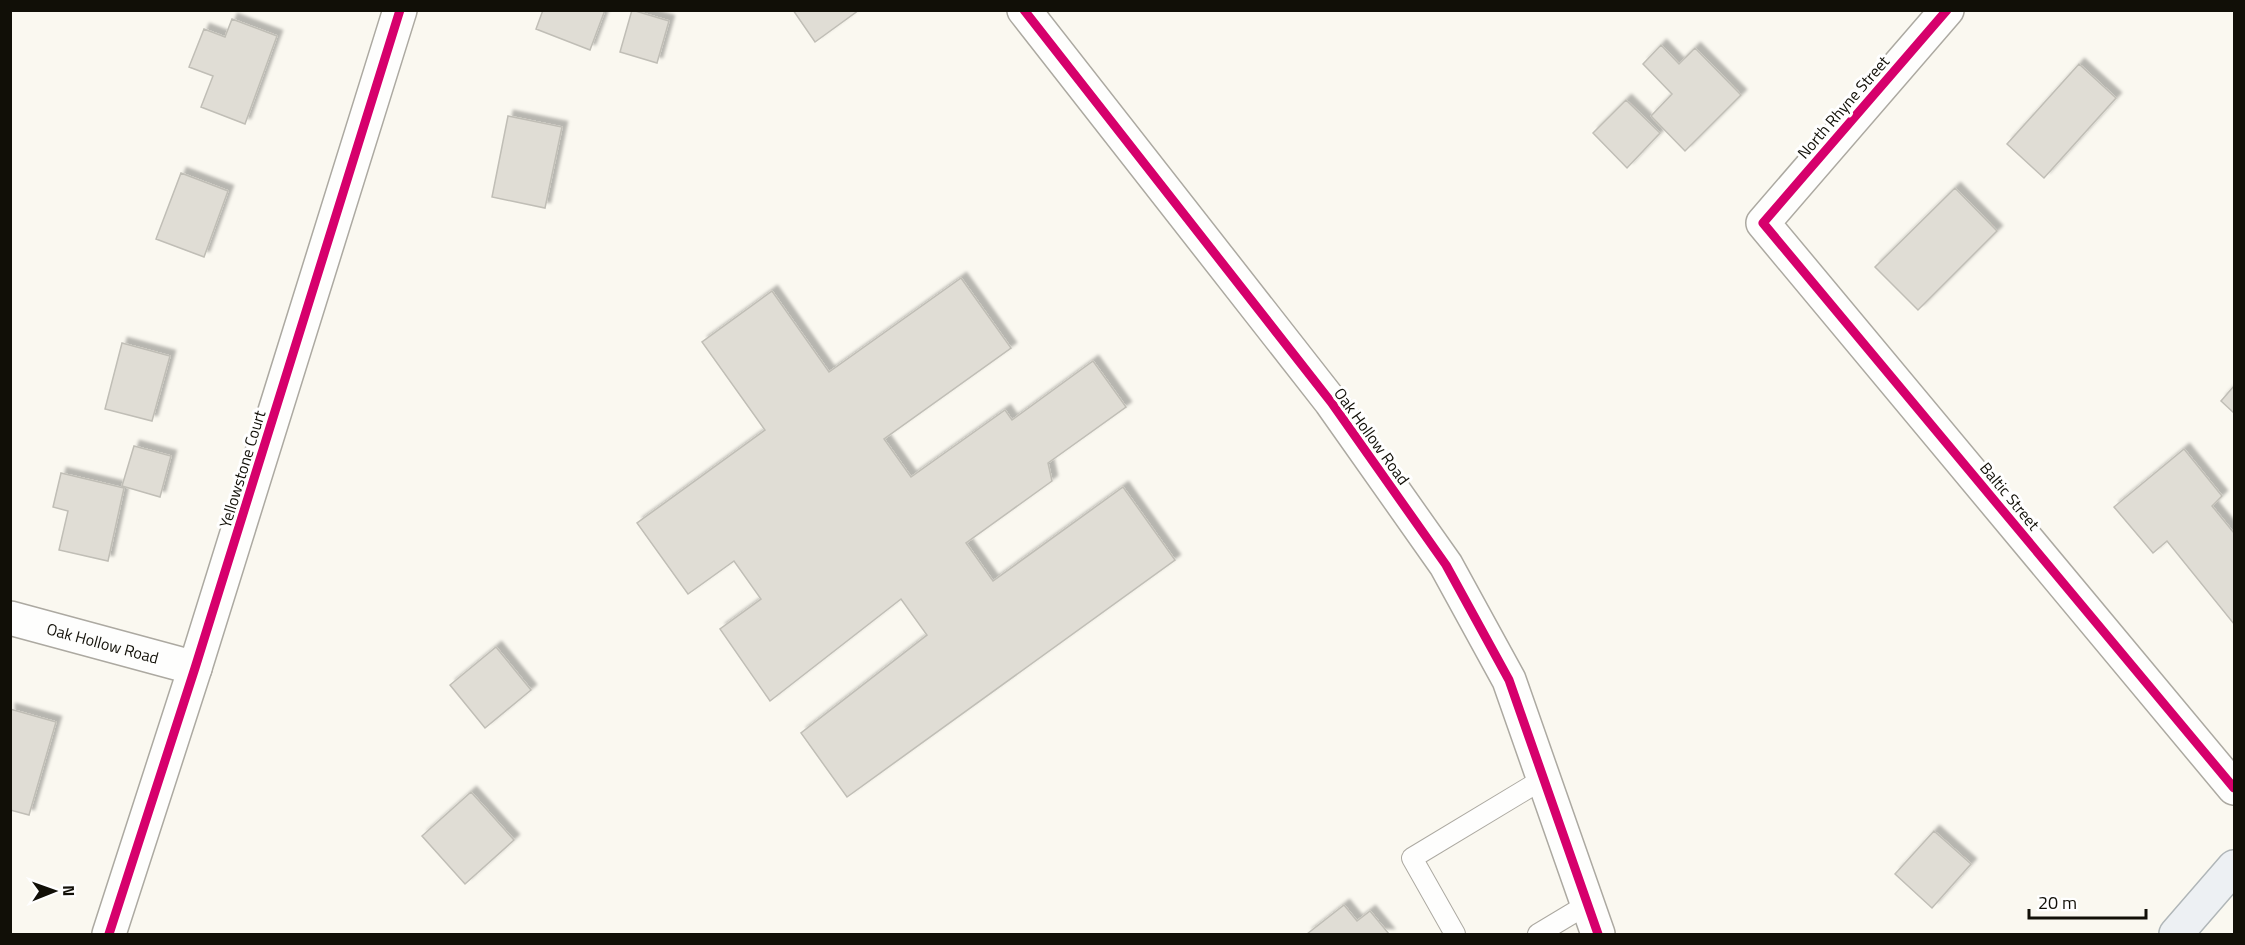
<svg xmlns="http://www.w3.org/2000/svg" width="2245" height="945" viewBox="0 0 2245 945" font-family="'Titillium Web',sans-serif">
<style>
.building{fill:#e0ddd5;stroke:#c0beb6;stroke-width:1.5;filter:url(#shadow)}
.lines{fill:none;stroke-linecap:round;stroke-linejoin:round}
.service-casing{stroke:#aca9a1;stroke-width:22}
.minor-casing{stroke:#aca9a1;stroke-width:36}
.primary-casing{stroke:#b0b6b8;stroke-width:36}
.service{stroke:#fefefd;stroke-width:20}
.minor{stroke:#fefefd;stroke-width:33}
.primary{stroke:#edf0f3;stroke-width:33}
.cycleway-casing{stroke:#fff;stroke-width:13}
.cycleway{stroke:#d6006c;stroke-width:9}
.labels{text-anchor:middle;stroke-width:6;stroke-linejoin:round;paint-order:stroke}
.street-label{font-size:16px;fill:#110f07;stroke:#fff}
</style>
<defs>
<filter id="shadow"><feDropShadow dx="5.5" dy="-5.5" stdDeviation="1.5" flood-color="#0004"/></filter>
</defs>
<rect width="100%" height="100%" fill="#faf8f0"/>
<!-- building -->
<path class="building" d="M543 10H605L590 50 536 29Z
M632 10 669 21 657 63 620 52Z
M793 10H859L815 42Z
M232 19 277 36 245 124 201 107 213 76 189 67 204 29 225 37Z
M1661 45 1679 64 1695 48 1741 95 1685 151 1651 116 1672 94 1643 64Z
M2079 64 2116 98 2044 178 2007 144Z
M1626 100 1660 133 1627 168 1593 133Z
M508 116 562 127 545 208 492 197Z
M181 173 228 191 204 257 156 239Z
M1955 188 1997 231 1918 310 1875 267Z
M961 278 1011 348 884 439 911 477 1005 410 1012 420 1093 361 1126 407 1048 463 1052 481 966 543 993 581 1123 487 1175 560 847 797 801 733 927 635 901 599 770 701 720 629 761 599 734 561 688 594 637 523 765 430 702 342 772 291 829 372Z
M122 343 170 356 152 421 105 409Z
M2234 386V413L2221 401Z
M134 446 171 456 160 497 122 486Z
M2184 449 2222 496 2212 506 2234 533V624L2167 541 2153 553 2114 507Z
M61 473 124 488 108 561 59 550 68 511 53 507Z
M496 647 531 690 485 728 450 685Z
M10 709 56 722 29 815 10 810Z
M471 792 514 840 465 884 422 836Z
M1934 831 1971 864 1932 908 1895 874Z
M1344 905 1357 921 1370 911 1389 934H1307Z"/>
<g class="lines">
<!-- service casing -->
<g class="service-casing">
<path id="service" d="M1455 934 1412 858 1543 779
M1538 934 1588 904"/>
</g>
<!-- minor casing -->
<g class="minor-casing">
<g id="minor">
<path d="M1024 10 1331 402 1446 565 1509 680 1598 934"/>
<path d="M1947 10 1763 223 2234 788"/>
<path id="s1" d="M10 618 195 668"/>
<path d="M109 934 195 668 400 10"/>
</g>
</g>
<!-- primary casing -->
<g class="primary-casing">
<path id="primary" d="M2176 934 2234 867"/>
</g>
<!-- service -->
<use href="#service" class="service"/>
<!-- minor -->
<use href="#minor" class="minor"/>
<!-- primary -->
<use href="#primary" class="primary"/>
<!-- cycleway casing -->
<g class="cycleway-casing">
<path id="cycleway" d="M1024 10 1331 402 1446 565 1509 680 1598 934
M1947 10 1763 223 2234 788
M109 934 195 668 400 10"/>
</g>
<!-- cycleway -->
<use href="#cycleway" class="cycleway"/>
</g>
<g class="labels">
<!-- street labels -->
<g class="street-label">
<text transform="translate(1843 107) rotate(-49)" y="6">North Rhyne Street</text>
<text transform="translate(1372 436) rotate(54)" y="6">Oak Hollow Road</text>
<text transform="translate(242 469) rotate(-73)" y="6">Yellowstone Court</text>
<text transform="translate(2010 496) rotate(50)" y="6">Baltic Street</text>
<text dy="6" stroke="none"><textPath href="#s1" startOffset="96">Oak Hollow Road</textPath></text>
</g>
</g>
<!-- border -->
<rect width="2245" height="945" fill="none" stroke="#110f07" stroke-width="24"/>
<!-- north arrow -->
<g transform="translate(54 891) rotate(89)" stroke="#ffffff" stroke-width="4.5" paint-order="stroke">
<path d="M0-4.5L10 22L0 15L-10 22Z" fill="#110f07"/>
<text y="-9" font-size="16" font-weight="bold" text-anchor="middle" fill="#110f07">N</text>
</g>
<!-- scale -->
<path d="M2029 909v9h117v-9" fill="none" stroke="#110f07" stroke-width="3"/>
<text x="2038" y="909" font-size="18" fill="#110f07" stroke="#ffffff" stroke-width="4.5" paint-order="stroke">20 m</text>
</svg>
